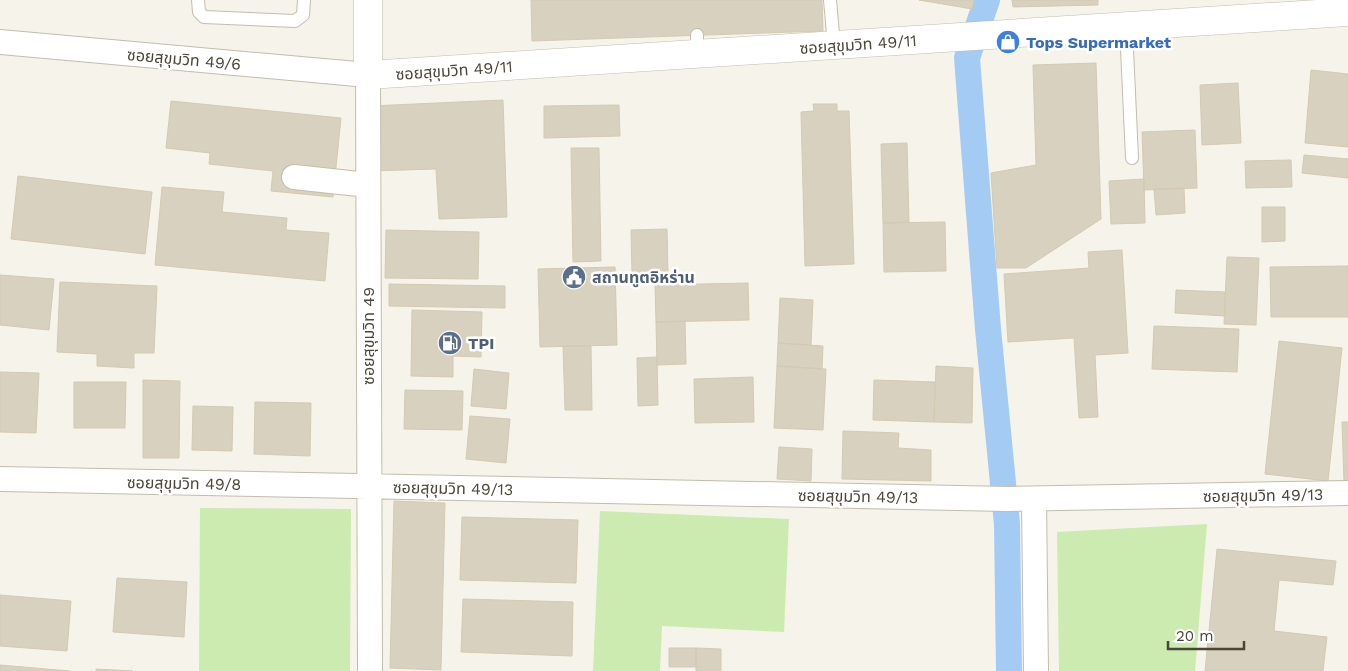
<svg xmlns="http://www.w3.org/2000/svg" width="1348" height="671" viewBox="0 0 1348 671" font-family="'Work Sans','Noto Sans Thai',sans-serif">
<style>
.green{fill:#cbebb1}
.lines{fill:none;stroke-linecap:round;stroke-linejoin:round}
.canal{stroke:#a4cbf4;stroke-width:26}
.building{fill:#d8d1bf;stroke:#d3cab1}
.service-casing{stroke:#c2bdac;stroke-width:14}
.minor-casing{stroke:#c2bdac;stroke-width:26}
.tertiary-casing{stroke:#c2bdac;stroke-width:29}
.service{stroke:#fff;stroke-width:12}
.minor{stroke:#fff;stroke-width:24}
.tertiary{stroke:#fff;stroke-width:28}
.labels{text-anchor:middle;stroke-width:5;stroke-linejoin:round;paint-order:stroke}
.shop-label{font-size:16px;font-weight:bold;fill:#366cbe;stroke:#fff;text-anchor:start}
.street-label{font-size:16px;fill:#4a4537;stroke:#fff}
.service-label{font-size:16px;font-weight:bold;fill:#4e5e75;stroke:#fff;text-anchor:start}
</style>
<rect width="100%" height="100%" fill="#f6f3ea"/>
<!-- green -->
<path class="green" d="M200 508 351 509 350 671H199Z
M600 511 789 519 784 632 662 626 660 671H593Z
M1207 524 1195 671H1059L1057 532Z"/>
<g class="lines">
<!-- canal -->
<path class="canal" d="M987 0 967 58 988 329 1007 524 1009 671"/>
</g>
<!-- building -->
<path class="building" d="M531 0H822L823 31 532 41Z
M919 0H974L972 9Z
M1012 0H1098V5L1013 7Z
M1096 63 1101 219 1026 268H997L991 173 1036 165 1033 65Z
M1311 70 1348 74V147L1305 143Z
M1238 83 1241 143 1202 145 1200 85Z
M503 100 507 217 439 219 436 169 372 171 370 106Z
M171 101 341 118 333 197 271 191 273 171 209 164 210 153 166 148Z
M813 104H837V111H849L854 264 805 266 801 112 814 111Z
M619 105 620 136 544 138V106Z
M1195 130 1197 188 1144 190 1142 132Z
M907 143 909 222 883 223 881 144Z
M571 148H599L601 261 573 262Z
M1304 155 1348 159V178L1302 173Z
M1291 160 1292 187 1246 188 1245 161Z
M18 176 152 192 145 254 11 239Z
M1144 179 1145 223 1111 224 1109 181Z
M162 187 224 192 222 212 287 218 286 230 329 233 325 281 155 265Z
M1184 188 1185 213 1156 215 1154 189Z
M1262 207H1285V241L1262 242Z
M945 222 946 271 884 272 883 223Z
M667 229 668 274 632 275 631 230Z
M386 230 479 232 478 279 385 278Z
M1122 250 1128 353 1095 355 1098 417 1079 418 1074 338 1008 342 1004 274 1089 268 1088 252Z
M1227 257 1259 258 1256 325 1224 324Z
M1348 266V317H1271L1270 267Z
M615 267 617 345 540 347 538 269Z
M0 275 54 279 49 330 0 325Z
M60 282 157 286 154 353H134V368L97 366V354L57 352Z
M748 283 749 320 656 322 655 285Z
M389 284 505 286V308L389 306Z
M1176 290 1225 292V316L1175 313Z
M780 298 813 300 811 345 778 343Z
M412 310 482 312 481 357 453 356V377L411 376Z
M685 321 686 364 657 365 656 322Z
M1154 326 1239 329 1237 372 1152 369Z
M1279 341 1342 348 1328 481 1265 474Z
M778 343 823 346 822 369 777 366Z
M563 346H591L592 410H565Z
M657 357 658 405 638 406 637 358Z
M777 366 826 369 823 430 774 428Z
M936 366 973 368 972 423 934 422Z
M474 369 509 373 506 409 471 406Z
M0 372 39 373 36 433 0 432Z
M753 377 754 422 695 423 694 379Z
M143 380 180 381 179 458H143Z
M874 380 935 382 934 422 873 420Z
M74 382H126L125 428H74Z
M405 390 463 391 462 430 404 429Z
M255 402 311 403 310 456 254 454Z
M193 406 233 407 232 451 192 450Z
M470 416 510 419 506 463 466 459Z
M1342 422H1348V483H1344Z
M843 431 899 433 898 448 931 450V481L842 479Z
M779 447 812 449 811 481 777 479Z
M394 501 445 503 441 670 390 668Z
M462 517 578 520 576 583 460 580Z
M1217 549 1336 561 1333 585 1279 580 1274 631 1327 637 1323 671H1205Z
M117 578 187 582 184 637 113 632Z
M0 595 71 601 67 651 0 646Z
M463 599 573 602 572 656 461 652Z
M669 648H696V667H669Z
M696 648 721 649V671H696Z
M0 665 70 671H0Z
M96 669 133 671H96Z"/>
<g class="lines">
<!-- service casing -->
<g class="service-casing">
<path id="service" d="M198 0 199 12 204 17 295 21 303 15 304 0
M830 0 834 45
M1126 27 1132 158
M697 35V54"/>
</g>
<!-- minor casing -->
<g class="minor-casing">
<path id="minor" d="M0 42 368 75 370 671
M294 177 368 185
M0 479 1008 499 1348 493
M1034 499 1036 671"/>
</g>
<!-- tertiary casing -->
<g class="tertiary-casing">
<path id="tertiary" d="M368 0V75L1348 12"/>
</g>
<!-- service -->
<use href="#service" class="service"/>
<!-- minor -->
<use href="#minor" class="minor"/>
<!-- tertiary -->
<use href="#tertiary" class="tertiary"/>
</g>
<!-- icons -->
<defs>
<g id="shop-disc" transform="scale(1.25)"><circle r="9.5" fill="#3f7fe0" stroke="#fff"/><path d="M-5-2.5h2.3a2.7 3.5 0 0 1 5.4 0H5L5.5 6h-11ZM-1.5-2.5h3a1.5 2.3 0 0 0-3 0Z" fill="#fff"/></g>
<g id="civic-disc" transform="scale(1.25)"><circle r="9.5" fill="#5c6f8a" stroke="#fff"/><path d="M-.6-6.5H3V-4.5H.6V-3L4-1V1h2V6H-6V1h2V-1L-.6-3ZM-1.2 2.5V6h2.4V2.5Z" fill="#fff"/></g>
<g id="fuel-disc" transform="scale(1.25)"><circle r="9.5" fill="#5c6f8a" stroke="#fff"/><path d="M-5.5-6h7V0h2V4h1.3V-2.5L3-4.5l.8-.8L6-3V5H2.5V1h-1V6h-7ZM-4.2-4.7v3.2H.2V-4.7Z" fill="#fff"/></g>
</defs>
<g fill-rule="evenodd">
<use href="#shop-disc" x="1008" y="42"/>
<use href="#civic-disc" x="574" y="277"/>
<use href="#fuel-disc" x="450" y="343"/>
</g>
<g class="labels">
<!-- shop labels -->
<g class="shop-label">
<text x="1026" y="48">Tops Supermarket</text>
</g>
<!-- street labels -->
<g class="street-label">
<text transform="translate(858 44) rotate(-4)" y="6">ซอยสุขุมวิท 49/11</text>
<text transform="translate(184 59) rotate(5)" y="6">ซอยสุขุมวิท 49/6</text>
<text transform="translate(454 70) rotate(-4)" y="6">ซอยสุขุมวิท 49/11</text>
<text transform="translate(368 336) rotate(-90)" y="6">ซอยสุขุมวิท 49</text>
<text transform="translate(184 483) rotate(1)" y="6">ซอยสุขุมวิท 49/8</text>
<text transform="translate(453 488) rotate(1)" y="6">ซอยสุขุมวิท 49/13</text>
<text transform="translate(1263 495) rotate(-1)" y="6">ซอยสุขุมวิท 49/13</text>
<text transform="translate(858 496) rotate(1)" y="6">ซอยสุขุมวิท 49/13</text>
</g>
<!-- service labels -->
<g class="service-label">
<text x="592" y="283">สถานทูตอิหร่าน</text>
<text x="468" y="349">TPI</text>
</g>
</g>
<!-- scale -->
<path d="M1168 641v8h76v-8" fill="none" stroke="#4a4537" stroke-width="2.5"/>
<text x="1176" y="641" font-size="15" fill="#4a4537" stroke="#ffffff" stroke-width="4" paint-order="stroke">20 m</text>
</svg>
